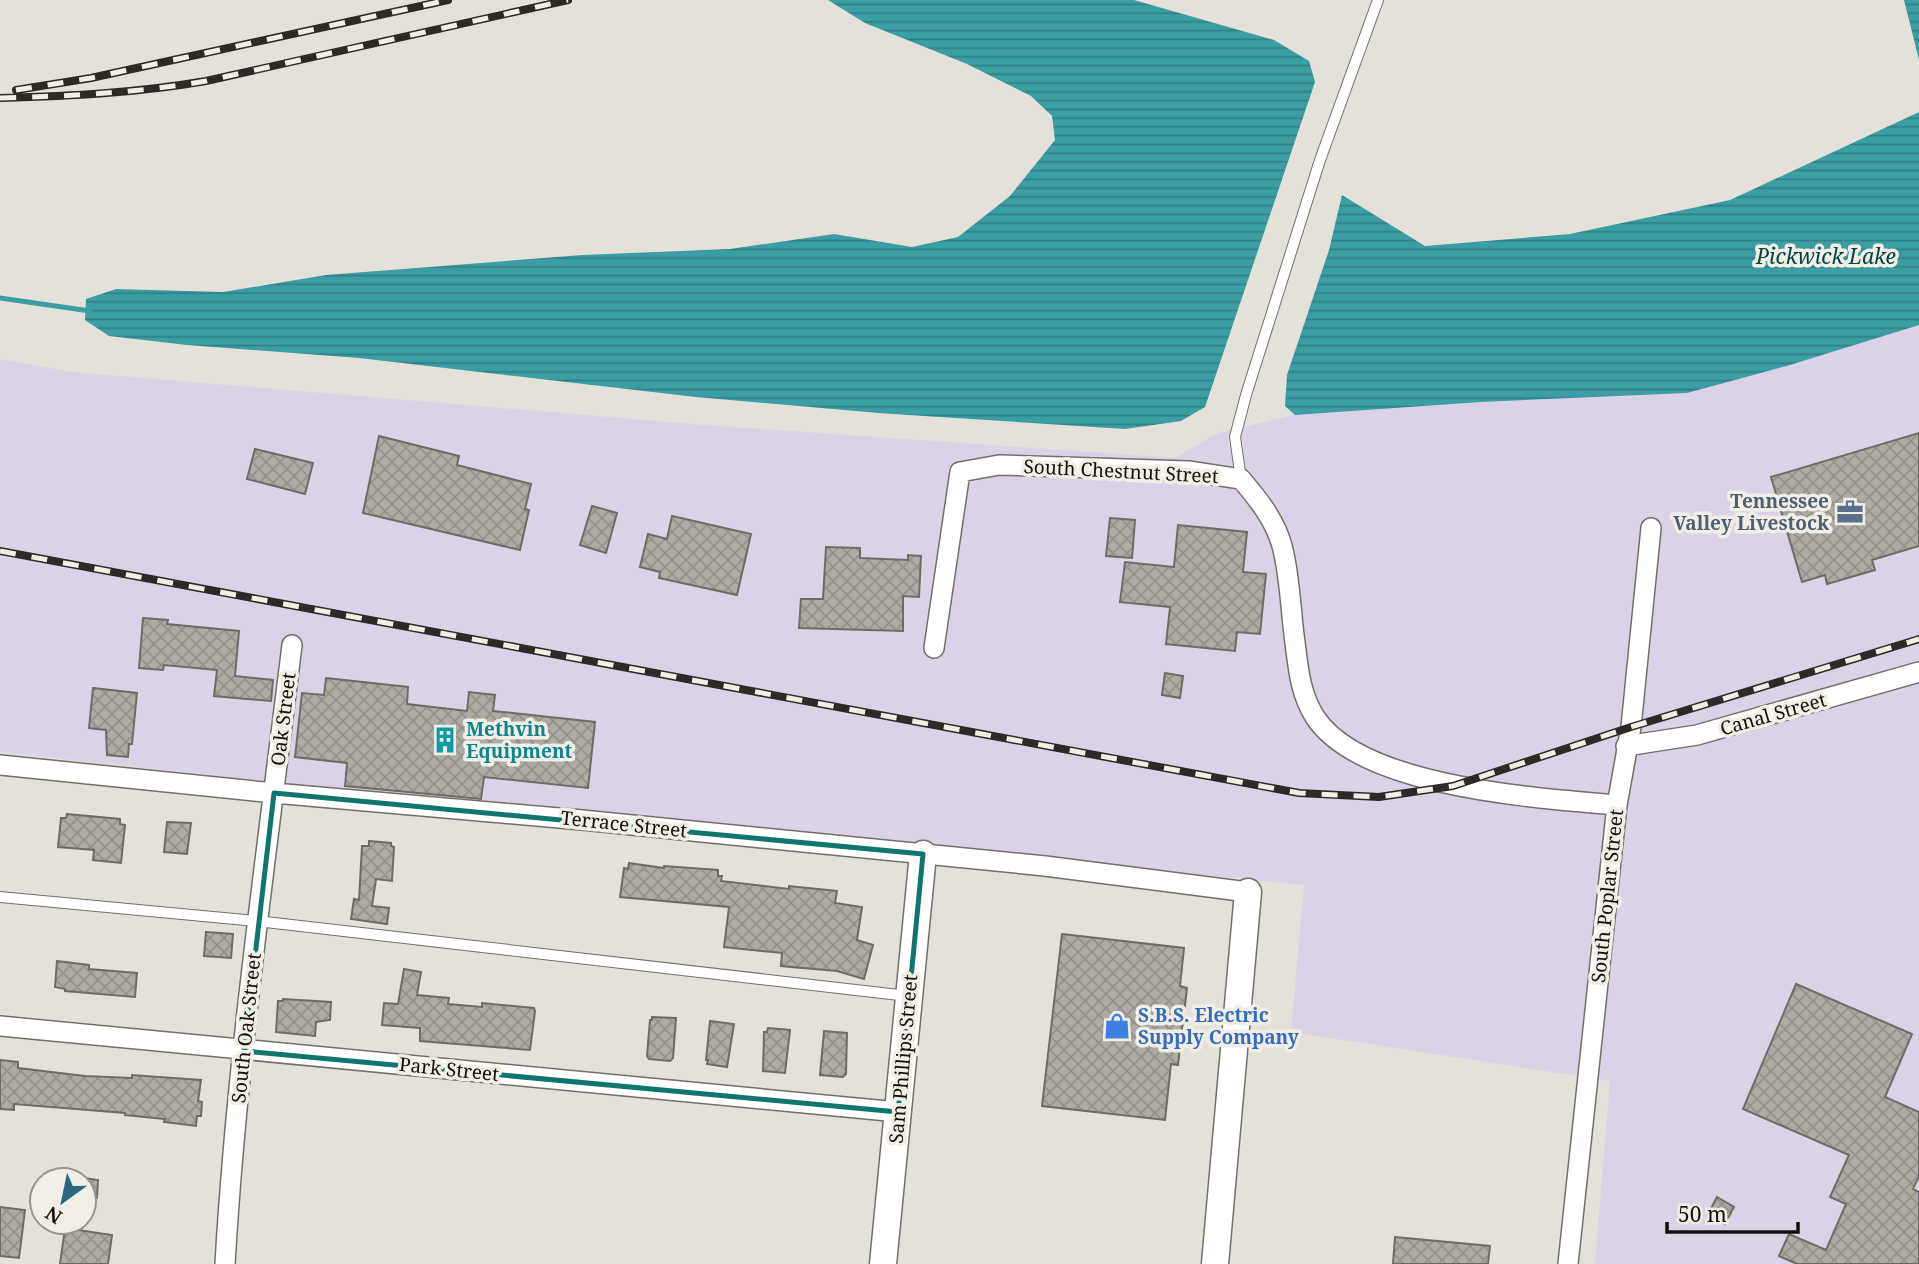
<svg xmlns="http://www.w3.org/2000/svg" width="1919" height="1264" viewBox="0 0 1919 1264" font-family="'Noto Serif',serif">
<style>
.industrial{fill:#dcd2e7}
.water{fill:url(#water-rules)}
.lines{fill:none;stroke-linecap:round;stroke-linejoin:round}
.stream{stroke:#3b9ea3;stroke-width:5}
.building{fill:url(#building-cross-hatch);stroke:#6e6c65;stroke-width:2}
.lane-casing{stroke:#716f68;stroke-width:12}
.street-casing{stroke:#716f68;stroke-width:22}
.secondary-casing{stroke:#716f68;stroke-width:29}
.lane{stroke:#fff;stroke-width:10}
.street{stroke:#fff;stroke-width:19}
.secondary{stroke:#fff;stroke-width:26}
.rail-casing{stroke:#2b2a27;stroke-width:8}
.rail{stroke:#f1eee6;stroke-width:5;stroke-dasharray:16;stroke-linecap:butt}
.marked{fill:none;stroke:#0f766e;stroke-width:5;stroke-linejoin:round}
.labels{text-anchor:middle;stroke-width:7;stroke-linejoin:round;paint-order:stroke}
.street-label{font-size:19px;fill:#11100e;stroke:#f1eee6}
.service-label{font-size:19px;font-weight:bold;fill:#4e5e75;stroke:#f1eee6;text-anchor:end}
.culture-label{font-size:19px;font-weight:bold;fill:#0d838f;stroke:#f1eee6;text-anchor:start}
.shop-label{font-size:19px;font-weight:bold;fill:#366cbe;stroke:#f1eee6;text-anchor:start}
.water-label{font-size:21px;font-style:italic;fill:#024144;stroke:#f1eee6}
</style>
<defs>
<pattern id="water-rules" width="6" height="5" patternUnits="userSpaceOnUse" patternTransform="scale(1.75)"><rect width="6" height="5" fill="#3b9ea3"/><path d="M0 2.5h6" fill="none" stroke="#307f83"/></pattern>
<pattern id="building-cross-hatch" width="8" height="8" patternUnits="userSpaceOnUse" patternTransform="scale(1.75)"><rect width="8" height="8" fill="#adaba4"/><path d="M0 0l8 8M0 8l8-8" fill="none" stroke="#94928c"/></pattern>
</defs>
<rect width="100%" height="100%" fill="#e3e1d9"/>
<!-- industrial -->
<path class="industrial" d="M1919 325V1264H1595L1610 1081 1291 1032 1304 885 283 783 0 752V359L71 372 704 425 1175 458 1218 433 1295 415 1481 402 1790 365Z"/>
<!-- water -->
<path class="water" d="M828 0H1134L1274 40 1309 61 1315 82 1205 407 1181 421 1125 429 878 413 696 397 359 358 187 345 109 336 85 320 86 299 116 289 223 292 326 275 582 255 730 249 834 234 912 247 958 237 1010 196 1055 140 1052 116 1031 96 967 64 865 23Z
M1904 0H1919V60Z
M1919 112V325L1790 365 1687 393 1481 402 1295 415 1285 406 1287 375 1329 250 1342 195 1425 246 1570 234 1730 200Z"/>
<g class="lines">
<!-- stream -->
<path class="stream" d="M0 298 90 311"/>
</g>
<!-- building -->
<path class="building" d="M1919 433V546L1872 560 1875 570 1827 584 1825 575 1802 582 1771 477Z
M379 436 459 456 457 465 531 484 525 509 529 510 520 550 363 513Z
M255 449 313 463 305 494 247 479Z
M592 506 617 513 606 553 580 545Z
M672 516 751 534 737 595 659 578 660 572 640 567 648 534 667 539Z
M1110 518 1135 520 1132 558 1106 556Z
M1178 525 1247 532 1243 572 1266 574 1260 634 1237 632 1235 651 1166 644 1170 607 1120 602 1125 562 1174 567Z
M826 547 860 548V558L908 560V555L921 556 919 597 903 596V631L799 628 801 599H823Z
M143 618 168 620 167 624 239 631 235 676 273 680 271 701 214 696 217 670 164 665 163 670 139 668Z
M1165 673 1183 676 1180 698 1162 695Z
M326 678 408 687 407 704 467 711 469 692 495 695 493 711 595 722 588 788 484 777 481 799 345 786 347 763 295 757 302 693 324 695Z
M93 688 137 693 132 744H129L128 757 107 755 106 730 89 728Z
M67 814 120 819V824L125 825 121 863 93 860 94 850 58 847 61 818H66Z
M167 822 191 823 187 854 164 852Z
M369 841 391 843V846L394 847 392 881 376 879 372 906 389 908 387 924 351 919 354 899 359 900 362 846H369Z
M629 863 664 868V866L718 870V876H722L721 881 789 889V886L837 891 835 903 862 907 857 940 873 945 864 979 837 971 781 966 782 953 724 947 729 907 620 897 624 868 628 869Z
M206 932 233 934 231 958 204 956Z
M1062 934 1184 948 1180 986 1187 988 1178 1065 1171 1064 1165 1120 1042 1106Z
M57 961 89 965V969L137 973 135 997 65 991V989L55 987Z
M404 969 421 972 417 995 449 998 448 1004 482 1007V1003L534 1008 535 1011 530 1050 420 1041V1028L382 1025 384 1003 398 1004Z
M1796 984 1912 1034 1885 1097 1919 1112V1176L1913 1189 1919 1192V1264H1797L1779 1256 1789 1234 1826 1250 1846 1204 1830 1197 1849 1155 1743 1109Z
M283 999 331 1002 330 1020 316 1022 315 1036 276 1032 278 1001H283Z
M652 1017 676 1018 673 1058 670 1061 649 1059 647 1056 650 1020H652Z
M710 1021 734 1024 727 1067 707 1064 708 1060H706Z
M768 1028 790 1030 785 1073 763 1071 764 1032H767Z
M824 1031 847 1033 846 1074 843 1077 820 1075Z
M0 1060 18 1062V1068L85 1076 132 1078V1075L201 1080 198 1101 202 1102 201 1116H197L196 1126 164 1122 165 1119 125 1115V1113L14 1104V1110L0 1109Z
M84 1178 98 1180 97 1198 84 1197Z
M1717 1197 1734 1207 1725 1224 1708 1214Z
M0 1207 25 1210 19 1258 0 1256Z
M65 1228 112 1235 108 1264H60Z
M1395 1237 1490 1246 1488 1264H1393Z"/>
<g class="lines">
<!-- lane casing -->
<g class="lane-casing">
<path id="lane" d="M1241 479 1235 437 1246 395 1320 160 1378 0
M0 897 257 921 908 996"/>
</g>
<!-- street casing -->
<g class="street-casing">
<path id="street" d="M934 648 960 472 999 465 1188 471 1241 479C1258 499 1275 520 1282 546 1289 570 1291 610 1294 635 1298 664 1299 692 1315 717 1361 788 1539 798 1617 805
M1626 746 1697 735 1919 672
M0 765 274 793 582 820 1045 866 1248 892
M0 1026 898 1112
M225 1264C237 1057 267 851 292 645
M1568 1264 1617 805 1631 727 1651 528"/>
</g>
<!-- secondary casing -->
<g class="secondary-casing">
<path id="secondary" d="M883 1264 923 854
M1215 1264 1248 892"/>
</g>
<!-- lane -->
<use href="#lane" class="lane"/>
<!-- street -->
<use href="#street" class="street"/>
<!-- secondary -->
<use href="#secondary" class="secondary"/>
<!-- rail casing -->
<g class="rail-casing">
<path id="rail" d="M16 90 91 78 448 0
M0 98C71 96 136 93 206 81L568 0
M0 551 1299 793 1379 797 1453 786 1631 727 1919 639"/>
</g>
<!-- rail -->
<use href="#rail" class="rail"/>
</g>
<!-- marked area -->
<path class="marked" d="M274 793 923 854 898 1112 244 1051Z"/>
<!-- icons -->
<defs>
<g id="office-bare" transform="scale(2.1)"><path d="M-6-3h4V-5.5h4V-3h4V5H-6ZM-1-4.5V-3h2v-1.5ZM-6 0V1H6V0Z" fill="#5c6f8a" stroke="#f1eee6" stroke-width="2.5" paint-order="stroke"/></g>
<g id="building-bare" transform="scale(2.1)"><path d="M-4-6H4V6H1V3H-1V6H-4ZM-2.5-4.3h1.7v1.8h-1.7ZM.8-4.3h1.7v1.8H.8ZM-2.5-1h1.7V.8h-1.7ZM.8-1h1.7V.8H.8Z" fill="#0f9aa8" stroke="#f1eee6" stroke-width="2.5" paint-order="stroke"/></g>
<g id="shop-bare" transform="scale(2.1)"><path d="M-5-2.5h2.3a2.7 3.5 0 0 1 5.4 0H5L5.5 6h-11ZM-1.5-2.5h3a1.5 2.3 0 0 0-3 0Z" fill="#3f7fe0" stroke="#f1eee6" stroke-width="2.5" paint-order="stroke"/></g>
</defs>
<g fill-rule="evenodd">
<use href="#office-bare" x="1850" y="512"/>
<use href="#building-bare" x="445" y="740"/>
<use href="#shop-bare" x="1117" y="1026"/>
</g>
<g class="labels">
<!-- street labels -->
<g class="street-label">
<text transform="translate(1121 471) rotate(3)" y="7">South Chestnut Street</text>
<text transform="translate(1773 714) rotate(-16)" y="7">Canal Street</text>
<text transform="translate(283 719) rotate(-83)" y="7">Oak Street</text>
<text transform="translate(624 824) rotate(6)" y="7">Terrace Street</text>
<text transform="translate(1607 896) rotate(-84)" y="7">South Poplar Street</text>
<text transform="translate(246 1028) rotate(-84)" y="7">South Oak Street</text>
<text transform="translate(903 1059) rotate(-85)" y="7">Sam Phillips Street</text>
<text transform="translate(449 1069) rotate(6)" y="7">Park Street</text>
</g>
<!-- service labels -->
<g class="service-label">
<text x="1829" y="508">Tennessee<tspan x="1829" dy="22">Valley Livestock</tspan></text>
</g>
<!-- culture labels -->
<g class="culture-label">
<text x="466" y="736">Methvin<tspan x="466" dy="22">Equipment</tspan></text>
</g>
<!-- shop labels -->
<g class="shop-label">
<text x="1138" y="1022">S.B.S. Electric<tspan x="1138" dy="22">Supply Company</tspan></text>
</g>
<!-- water labels -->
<g class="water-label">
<text x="1826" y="264">Pickwick Lake</text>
</g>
</g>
<!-- north arrow -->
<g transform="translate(63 1201) rotate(213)"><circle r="33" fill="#f1eee6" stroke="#979590" stroke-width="2"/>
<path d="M0-5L12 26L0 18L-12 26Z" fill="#2b687f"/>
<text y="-10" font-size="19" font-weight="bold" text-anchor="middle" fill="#11100e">N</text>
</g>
<!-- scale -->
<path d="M1667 1222v10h131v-10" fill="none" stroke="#11100e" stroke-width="3.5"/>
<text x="1678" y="1222" font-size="21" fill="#11100e" stroke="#f1eee6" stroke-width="5" paint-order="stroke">50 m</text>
</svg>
